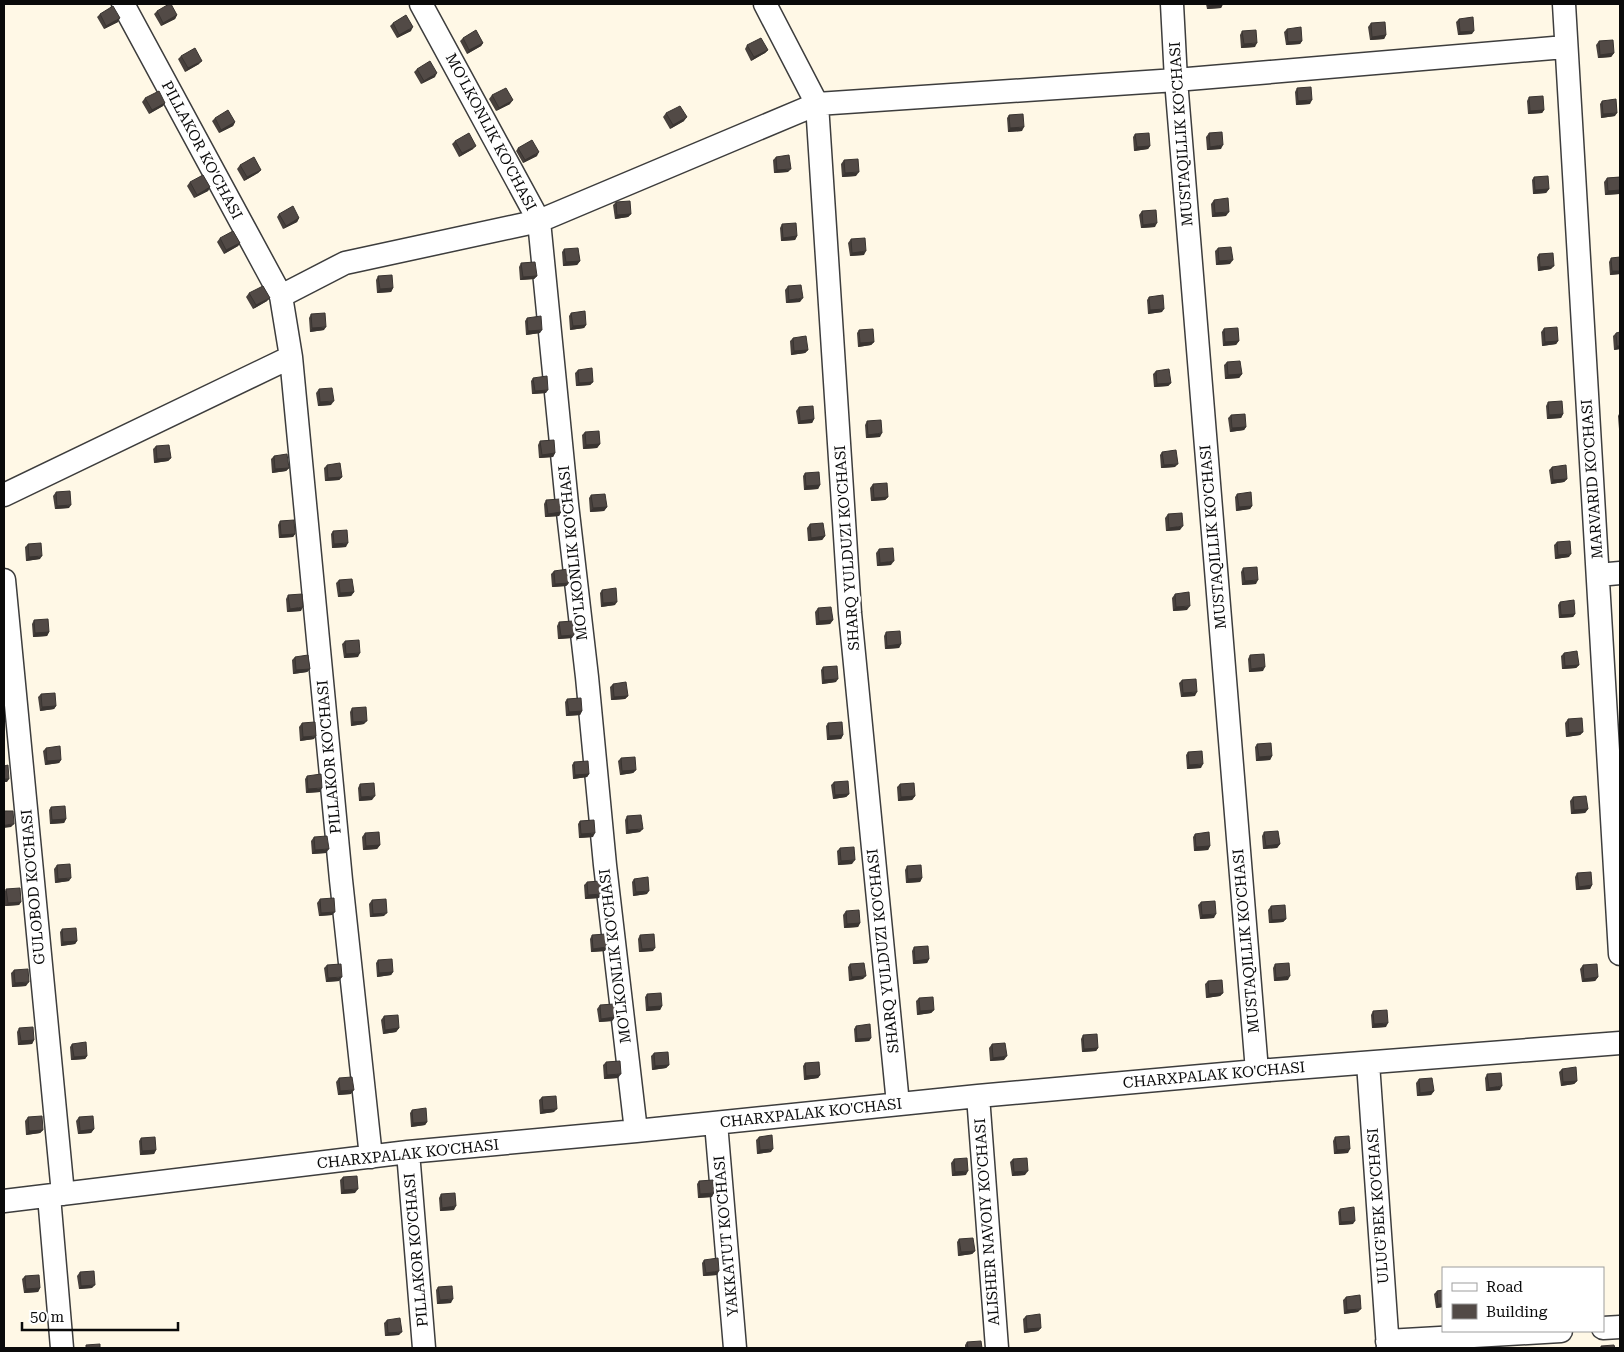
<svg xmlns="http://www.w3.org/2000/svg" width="1624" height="1352" viewBox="0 0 1624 1352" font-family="'Roboto Serif',serif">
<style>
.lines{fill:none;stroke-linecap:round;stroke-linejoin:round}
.street-casing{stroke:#3d3d3d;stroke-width:25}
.street{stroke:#fff;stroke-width:22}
.wall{fill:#47403c}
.shaded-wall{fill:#393431}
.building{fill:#524a46;stroke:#393431}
.labels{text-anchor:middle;stroke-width:5;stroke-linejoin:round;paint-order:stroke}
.street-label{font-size:15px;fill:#0a0a0a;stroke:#fff}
</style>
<rect width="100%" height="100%" fill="#fff8e6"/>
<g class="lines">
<!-- street casing -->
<g class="street-casing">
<path id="street" d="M123 4 281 296
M421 4 539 221 567 504 587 677 605 865 636 1131
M765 4 817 104 850 613 898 1104
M1172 4 1176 80 1257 1071
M1564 4 1620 954
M291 357 341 880 371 1157
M4 495 291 357 281 296 345 263 539 221 817 104 1176 80 1565 47
M1598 575 1620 573
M4 580 63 1194
M1368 1063 1388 1348
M978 1096 997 1348
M716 1123 735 1348
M408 1152 424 1348
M49 1196 62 1348
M4 1201 408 1152 636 1131 978 1096 1257 1071 1620 1043
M1603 1328 1620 1327
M1387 1341 1561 1331"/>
</g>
<!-- street -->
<use href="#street" class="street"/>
</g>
<!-- wall -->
<path class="wall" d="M1206 4H1223L1221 8 1207 9Z
M157 11 177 15 175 19 161 26 154 14Z
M100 14 118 22 104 29 97 17Z
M1459 19 1472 34 1458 35 1456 22Z
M393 23 411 31 397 38 390 26Z
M1371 23 1386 35 1384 39 1370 40 1368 27Z
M1287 29 1302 41 1300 44 1286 45 1284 32Z
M1242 31 1255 47 1241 48 1240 35Z
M463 38 483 43 481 46 467 54 460 41Z
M1599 41 1614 53 1611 57 1598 58 1596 45Z
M747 45 768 50 765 53 751 61 745 49Z
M181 56 199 64 185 72 178 59Z
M417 69 435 77 421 84 414 72Z
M1297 88 1310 104 1296 105 1295 92Z
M492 95 510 104 496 111 489 99Z
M1529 97 1544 110 1542 113 1528 114 1527 101Z
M145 98 165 103 163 106 149 114 142 102Z
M1602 101 1615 116 1601 118 1600 104Z
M666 113 684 121 670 129 663 117Z
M1009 115 1022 131 1008 132 1007 118Z
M215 118 235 122 233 126 219 133 212 121Z
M1209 133 1221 149 1207 150 1206 137Z
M1135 134 1150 146 1148 149 1134 151 1133 137Z
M455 141 473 149 459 157 452 144Z
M518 148 537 156 523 163 516 151Z
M776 157 788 172 774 173 773 160Z
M844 160 856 176 842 177 841 164Z
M240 165 261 170 258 173 244 181 237 169Z
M1534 177 1549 189 1546 193 1533 194 1532 180Z
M1620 177V192L1619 194 1605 195 1604 182 1607 178Z
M190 182 210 187 208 191 194 198 187 186Z
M1214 200 1226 216 1212 217 1211 204Z
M616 202 631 214 628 217 615 219 613 205Z
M1142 211 1155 227 1141 228 1139 215Z
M279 214 299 218 297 222 283 229 277 217Z
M782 224 797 236 795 240 781 241 780 228Z
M220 238 240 243 238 246 224 254 217 242Z
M851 239 864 255 850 256 848 243Z
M1218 248 1230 264 1216 265 1215 251Z
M564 249 580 261 577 265 563 266 562 252Z
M1539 254 1551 269 1538 271 1537 257Z
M1611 258 1620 274 1610 275 1609 262Z
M521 263 537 276 534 279 520 280 519 267Z
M378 276 393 288 391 292 377 293 376 280Z
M788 286 800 302 786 303 785 290Z
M249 293 267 301 253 309 246 297Z
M1149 297 1162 312 1148 314 1147 300Z
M571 313 586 325 584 328 570 330 569 316Z
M311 314 324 330 310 332 309 318Z
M527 318 540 333 526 335 525 321Z
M1544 328 1558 341 1556 344 1542 346 1541 332Z
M1224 329 1239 341 1236 345 1223 346 1222 332Z
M859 330 874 342 871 345 858 347 857 333Z
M1616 333 1620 349 1614 350 1613 336Z
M793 338 808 350 805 353 791 355 790 341Z
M1227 362 1242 374 1239 378 1225 379 1224 365Z
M578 370 593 382 590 385 576 386 575 373Z
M1156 371 1171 383 1168 386 1154 387 1153 374Z
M533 378 546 393 532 394 531 381Z
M319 389 331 405 318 406 316 393Z
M1548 402 1563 414 1561 418 1547 419 1546 406Z
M799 407 814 419 812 423 798 424 796 411Z
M1620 412V429H1619L1618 416Z
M1231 415 1246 427 1244 430 1230 432 1228 418Z
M867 421 880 437 866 438 865 425Z
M585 432 600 444 597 448 583 449 582 435Z
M540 441 555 453 553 457 539 458 538 445Z
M156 446 171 458 168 461 154 463 153 449Z
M1162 452 1175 467 1161 468 1160 455Z
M274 456 289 468 286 471 272 473 271 459Z
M327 465 342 477 339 480 325 481 324 468Z
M1552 467 1567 479 1564 482 1551 484 1549 470Z
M805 473 820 485 818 489 804 490 803 476Z
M873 484 888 497 885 500 871 501 870 488Z
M56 492 69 508 55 509 53 496Z
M1237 494 1252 506 1250 509 1236 511 1235 497Z
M591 495 607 507 604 511 590 512 589 498Z
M546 500 561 512 559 516 545 517 544 504Z
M1168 514 1180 530 1166 531 1165 518Z
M280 521 295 534 293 537 279 538 278 525Z
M810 524 825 536 822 540 808 541 807 528Z
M333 531 346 547 332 548 331 534Z
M1557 542 1569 557 1555 559 1554 545Z
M28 544 40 559 26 561 25 547Z
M879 549 891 565 877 566 876 553Z
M1243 568 1256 584 1242 585 1241 572Z
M554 571 569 583 566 586 552 587 551 574Z
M339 580 354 592 351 596 338 597 336 583Z
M602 590 615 605 601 607 600 593Z
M1175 594 1187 610 1173 611 1172 598Z
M288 595 301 611 287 612 286 599Z
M1560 602 1575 614 1573 617 1559 618 1558 605Z
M818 608 833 620 830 624 816 625 815 612Z
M34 620 49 632 47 636 33 637 32 624Z
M559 622 572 638 558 639 557 626Z
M886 632 901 644 899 648 885 649 884 636Z
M345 641 358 657 344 658 342 644Z
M1564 653 1579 665 1576 668 1562 669 1561 656Z
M1250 655 1263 671 1249 672 1248 659Z
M295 657 310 669 307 672 293 674 292 660Z
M823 667 836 682 822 684 821 670Z
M1182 680 1195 696 1181 697 1179 683Z
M613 684 628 696 625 699 611 700 610 687Z
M41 694 56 706 54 709 40 711 38 697Z
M567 699 582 711 580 715 566 716 565 702Z
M352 708 364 724 351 726 350 712Z
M1568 719 1583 732 1580 735 1566 737 1565 723Z
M302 723 314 739 300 741 299 727Z
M828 723 843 735 841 739 827 740 826 726Z
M1257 744 1272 756 1270 760 1256 761 1255 747Z
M46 748 61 760 59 763 45 765 43 751Z
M1188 752 1201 768 1187 769 1186 755Z
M621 758 636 770 633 773 620 775 618 761Z
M574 762 589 774 587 777 573 779 572 765Z
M307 776 320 792 306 793 305 779Z
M834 782 849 794 846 797 833 799 831 785Z
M360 784 372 800 359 801 358 788Z
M900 784 915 796 912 800 898 801 897 787Z
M1573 797 1588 809 1585 813 1571 814 1570 801Z
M51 807 66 819 64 823 50 824 49 810Z
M627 816 640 832 626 834 625 820Z
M580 821 593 837 579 838 578 824Z
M1264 832 1280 844 1277 848 1263 849 1262 836Z
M365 833 380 845 377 849 363 850 362 837Z
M1195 834 1210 846 1208 850 1194 851 1193 837Z
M314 837 326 853 312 854 311 841Z
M840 848 852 864 838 865 837 851Z
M57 865 69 881 55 883 54 869Z
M907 866 922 878 920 882 906 883 905 870Z
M1577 873 1592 885 1590 889 1576 890 1575 877Z
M634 879 647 894 633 896 632 882Z
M587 882 599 898 585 899 584 885Z
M6 889 21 902 19 905 5 906 4 893Z
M320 899 332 915 319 916 317 903Z
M372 900 384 916 370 917 369 904Z
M1201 902 1214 918 1200 919 1198 905Z
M1271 906 1286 919 1283 922 1269 923 1268 910Z
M846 911 860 923 858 927 844 928 843 915Z
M62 929 77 941 75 944 61 946 60 932Z
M592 935 605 951 591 952 590 939Z
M640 935 653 951 639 952 638 939Z
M914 947 929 959 927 963 913 964 912 951Z
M378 960 393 972 391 975 377 977 376 963Z
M850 964 863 979 849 981 848 967Z
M1275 964 1288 980 1274 981 1273 968Z
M327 965 339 981 326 982 324 968Z
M1583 965 1598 977 1595 981 1582 982 1580 969Z
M14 970 26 986 12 987 11 973Z
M1208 981 1223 993 1220 996 1206 998 1205 984Z
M647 994 662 1006 660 1010 646 1011 645 997Z
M919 998 934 1010 931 1013 917 1015 916 1001Z
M600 1005 615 1017 612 1021 599 1022 597 1009Z
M1373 1011 1386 1027 1372 1028 1371 1015Z
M384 1016 399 1028 396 1032 383 1034 381 1020Z
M856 1026 871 1038 869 1041 855 1042 854 1029Z
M19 1028 34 1040 32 1044 18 1045 17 1032Z
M1083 1035 1098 1048 1096 1051 1082 1052 1081 1039Z
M72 1044 87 1056 85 1059 71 1060 70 1047Z
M992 1044 1004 1060 990 1061 989 1048Z
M654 1053 669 1065 666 1068 652 1070 651 1056Z
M606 1062 618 1078 604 1079 603 1065Z
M805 1063 820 1075 818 1078 804 1080 803 1066Z
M1562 1069 1577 1081 1574 1084 1561 1086 1559 1072Z
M1487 1074 1500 1090 1486 1091 1485 1078Z
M339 1078 351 1094 338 1095 336 1082Z
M1419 1079 1434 1091 1431 1095 1417 1096 1416 1083Z
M542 1097 554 1112 540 1114 539 1100Z
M412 1110 427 1122 425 1125 411 1127 410 1113Z
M28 1117 43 1130 40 1133 26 1135 25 1121Z
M79 1117 94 1129 91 1133 78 1134 76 1121Z
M759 1137 771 1152 757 1154 756 1140Z
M1335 1137 1348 1153 1334 1154 1333 1141Z
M141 1138 156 1150 154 1154 140 1155 139 1141Z
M954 1159 966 1175 952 1176 951 1163Z
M1013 1159 1025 1175 1012 1176 1010 1162Z
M343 1177 355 1193 341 1194 340 1180Z
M699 1181 712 1197 698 1198 697 1184Z
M441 1194 454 1210 440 1211 439 1198Z
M1340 1209 1353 1224 1339 1225 1338 1212Z
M959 1239 975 1251 972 1254 958 1256 957 1242Z
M704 1260 717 1275 703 1276 702 1263Z
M80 1272 92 1288 79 1289 77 1276Z
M25 1276 40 1288 38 1292 24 1293 22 1279Z
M438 1287 451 1303 437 1304 436 1290Z
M1443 1290V1307L1436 1308 1434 1294 1437 1291Z
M1346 1297 1358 1312 1344 1314 1343 1300Z
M1026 1316 1041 1328 1038 1331 1024 1333 1023 1319Z
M387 1320 399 1335 385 1336 384 1323Z
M967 1342 982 1348H965V1345Z"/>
<!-- shaded-wall -->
<path class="shaded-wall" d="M1223 4 1221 8 1207 9 1209 6Z
M177 15 175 19 161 26 163 23Z
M120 18 118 22 104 29 106 26Z
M413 27 411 31 397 38 399 35Z
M1474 31 1472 34 1458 35 1460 32Z
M1386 35 1384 39 1370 40 1372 37Z
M1302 41 1300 44 1286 45 1288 42Z
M483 43 481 46 467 54 469 50Z
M1257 43 1255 47 1241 48 1244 44Z
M768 50 765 53 751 61 754 57Z
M1614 53 1611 57 1598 58 1600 55Z
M202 61 199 64 185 72 188 68Z
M437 73 435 77 421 84 424 81Z
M513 100 510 104 496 111 499 108Z
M1312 100 1310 104 1296 105 1298 101Z
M165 103 163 106 149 114 152 110Z
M1544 110 1542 113 1528 114 1530 111Z
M1617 113 1615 116 1601 118 1603 114Z
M687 117 684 121 670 129 673 125Z
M235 122 233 126 219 133 221 130Z
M1024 127 1022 131 1008 132 1010 128Z
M1223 145 1221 149 1207 150 1210 147Z
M476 146 473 149 459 157 462 153Z
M1150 146 1148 149 1134 151 1137 147Z
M539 152 537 156 523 163 525 160Z
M791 169 788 172 774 173 777 170Z
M261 170 258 173 244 181 247 177Z
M859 172 856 176 842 177 845 173Z
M210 187 208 191 194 198 197 195Z
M1549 189 1546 193 1533 194 1535 190Z
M1620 190 1619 194 1605 195 1608 191Z
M1229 212 1226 216 1212 217 1215 213Z
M631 214 628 217 615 219 617 215Z
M299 218 297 222 283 229 286 226Z
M1157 223 1155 227 1141 228 1143 225Z
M797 236 795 240 781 241 783 238Z
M240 243 238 246 224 254 226 250Z
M866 251 864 255 850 256 852 253Z
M1233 260 1230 264 1216 265 1219 261Z
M580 261 577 265 563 266 566 262Z
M1554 266 1551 269 1538 271 1540 267Z
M1612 271H1620V274L1610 275Z
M537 276 534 279 520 280 523 277Z
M393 288 391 292 377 293 380 289Z
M270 298 267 301 253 309 256 305Z
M803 298 800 302 786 303 789 300Z
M1164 309 1162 312 1148 314 1150 310Z
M586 325 584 328 570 330 573 326Z
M326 327 324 330 310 332 312 328Z
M542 330 540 333 526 335 528 331Z
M1239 341 1236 345 1223 346 1225 342Z
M1558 341 1556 344 1542 346 1545 342Z
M874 342 871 345 858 347 860 343Z
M1617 346H1620V349L1614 350Z
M808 350 805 353 791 355 794 351Z
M1242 374 1239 378 1225 379 1228 375Z
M593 382 590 385 576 386 579 383Z
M1171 383 1168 386 1154 387 1157 384Z
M548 390 546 393 532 394 535 391Z
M334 401 331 405 318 406 320 402Z
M1563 414 1561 418 1547 419 1549 415Z
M814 419 812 423 798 424 800 421Z
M1246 427 1244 430 1230 432 1232 428Z
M882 433 880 437 866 438 868 435Z
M600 444 597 448 583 449 586 445Z
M555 453 553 457 539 458 542 455Z
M171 458 168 461 154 463 157 459Z
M1178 464 1175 467 1161 468 1164 465Z
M289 468 286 471 272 473 275 469Z
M342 477 339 480 325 481 328 478Z
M1567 479 1564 482 1551 484 1553 480Z
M820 485 818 489 804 490 806 486Z
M888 497 885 500 871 501 874 498Z
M71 505 69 508 55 509 57 506Z
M1252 506 1250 509 1236 511 1239 507Z
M607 507 604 511 590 512 593 508Z
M561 512 559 516 545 517 548 514Z
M1183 526 1180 530 1166 531 1169 528Z
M295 534 293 537 279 538 281 535Z
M825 536 822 540 808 541 811 538Z
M348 543 346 547 332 548 334 544Z
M1571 554 1569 557 1555 559 1558 555Z
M42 556 40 559 26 561 29 557Z
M894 561 891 565 877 566 880 563Z
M1258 580 1256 584 1242 585 1245 581Z
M569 583 566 586 552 587 555 584Z
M354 592 351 596 338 597 340 593Z
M617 602 615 605 601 607 603 603Z
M1190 606 1187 610 1173 611 1176 607Z
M303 607 301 611 287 612 290 609Z
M1575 614 1573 617 1559 618 1561 615Z
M833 620 830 624 816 625 819 621Z
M49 632 47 636 33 637 35 633Z
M574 635 572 638 558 639 561 636Z
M901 644 899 648 885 649 887 646Z
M360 653 358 657 344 658 346 654Z
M1579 665 1576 668 1562 669 1565 666Z
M1265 667 1263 671 1249 672 1251 669Z
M310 669 307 672 293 674 296 670Z
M838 679 836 682 822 684 824 680Z
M1197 692 1195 696 1181 697 1183 693Z
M628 696 625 699 611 700 614 697Z
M56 706 54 709 40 711 42 707Z
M582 711 580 715 566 716 569 712Z
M367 721 364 724 351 726 353 722Z
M1583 732 1580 735 1566 737 1569 733Z
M843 735 841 739 827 740 829 736Z
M316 736 314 739 300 741 303 737Z
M1272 756 1270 760 1256 761 1259 757Z
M61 760 59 763 45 765 47 761Z
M1203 764 1201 768 1187 769 1189 765Z
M636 770 633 773 620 775 622 771Z
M589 774 587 777 573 779 575 775Z
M4 779H9L7 782H4Z
M322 788 320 792 306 793 308 789Z
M849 794 846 797 833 799 835 795Z
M375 796 372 800 359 801 361 797Z
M915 796 912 800 898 801 901 797Z
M1588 809 1585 813 1571 814 1574 810Z
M66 819 64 823 50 824 52 820Z
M14 824 11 827 4 828V825Z
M643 829 640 832 626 834 628 830Z
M595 833 593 837 579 838 581 834Z
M1280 844 1277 848 1263 849 1266 846Z
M380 845 377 849 363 850 366 846Z
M1210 846 1208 850 1194 851 1196 847Z
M329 849 326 853 312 854 315 850Z
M855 860 852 864 838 865 841 861Z
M71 878 69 881 55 883 58 879Z
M922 878 920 882 906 883 908 879Z
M1592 885 1590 889 1576 890 1579 887Z
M649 891 647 894 633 896 636 892Z
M602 894 599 898 585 899 588 895Z
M21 902 19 905 5 906 8 903Z
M335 912 332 915 319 916 321 913Z
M387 913 384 916 370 917 373 914Z
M1216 914 1214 918 1200 919 1202 915Z
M1286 919 1283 922 1269 923 1272 920Z
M860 923 858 927 844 928 847 924Z
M77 941 75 944 61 946 63 942Z
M607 947 605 951 591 952 593 949Z
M655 948 653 951 639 952 642 949Z
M929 959 927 963 913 964 915 961Z
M393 972 391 975 377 977 379 973Z
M866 976 863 979 849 981 852 977Z
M1290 976 1288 980 1274 981 1276 978Z
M342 977 339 981 326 982 328 978Z
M1598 977 1595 981 1582 982 1584 979Z
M29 982 26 986 12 987 15 983Z
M1223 993 1220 996 1206 998 1209 994Z
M662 1006 660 1010 646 1011 648 1007Z
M934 1010 931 1013 917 1015 920 1011Z
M615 1017 612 1021 599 1022 601 1019Z
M1388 1023 1386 1027 1372 1028 1374 1024Z
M399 1028 396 1032 383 1034 385 1030Z
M871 1038 869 1041 855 1042 857 1039Z
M34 1040 32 1044 18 1045 21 1041Z
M1098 1048 1096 1051 1082 1052 1084 1049Z
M87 1056 85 1059 71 1060 74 1057Z
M1007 1056 1004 1060 990 1061 993 1058Z
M669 1065 666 1068 652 1070 655 1066Z
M621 1074 618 1078 604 1079 607 1075Z
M820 1075 818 1078 804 1080 806 1076Z
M1577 1081 1574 1084 1561 1086 1563 1082Z
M1502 1086 1500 1090 1486 1091 1489 1088Z
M354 1090 351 1094 338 1095 340 1091Z
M1434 1091 1431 1095 1417 1096 1420 1093Z
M557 1109 554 1112 540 1114 543 1110Z
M427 1122 425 1125 411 1127 413 1123Z
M94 1129 91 1133 78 1134 80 1131Z
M43 1130 40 1133 26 1135 29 1131Z
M773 1149 771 1152 757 1154 760 1150Z
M1350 1149 1348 1153 1334 1154 1337 1150Z
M156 1150 154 1154 140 1155 142 1151Z
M968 1171 966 1175 952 1176 955 1172Z
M1028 1171 1025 1175 1012 1176 1014 1172Z
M358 1189 355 1193 341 1194 344 1190Z
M714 1193 712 1197 698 1198 700 1194Z
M456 1206 454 1210 440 1211 442 1208Z
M1355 1221 1353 1224 1339 1225 1341 1222Z
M975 1251 972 1254 958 1256 961 1252Z
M719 1271 717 1275 703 1276 706 1273Z
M95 1285 92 1288 79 1289 81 1286Z
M40 1288 38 1292 24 1293 26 1289Z
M453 1299 451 1303 437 1304 440 1300Z
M1438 1304H1443V1307L1436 1308Z
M1361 1309 1358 1312 1344 1314 1347 1310Z
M1041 1328 1038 1331 1024 1333 1027 1329Z
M402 1332 399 1335 385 1336 388 1333Z"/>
<!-- building -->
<path class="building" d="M169 4H171L177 15 163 23 157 11Z
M1209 4H1223L1209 6Z
M113 6 120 18 106 26 100 14Z
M406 15 413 27 399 35 393 23Z
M1473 17 1474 31 1460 32 1459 19Z
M1385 22 1386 35 1372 37 1371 23Z
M1301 27 1302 41 1288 42 1287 29Z
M476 30 483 43 469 50 463 38Z
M1256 30 1257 43 1244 44 1242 31Z
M761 38 768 50 754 57 747 45Z
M1613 40 1614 53 1600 55 1599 41Z
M195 48 202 61 188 68 181 56Z
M430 61 437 73 424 81 417 69Z
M1311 87 1312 100 1298 101 1297 88Z
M506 88 513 100 499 108 492 95Z
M159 91 165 103 152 110 145 98Z
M1543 96 1544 110 1530 111 1529 97Z
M1616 99 1617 113 1603 114 1602 101Z
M680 106 687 117 673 125 666 113Z
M228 110 235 122 221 130 215 118Z
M1023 114 1024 127 1010 128 1009 115Z
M1222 132 1223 145 1210 147 1209 133Z
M469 133 476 146 462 153 455 141Z
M1149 133 1150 146 1137 147 1135 134Z
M532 140 539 152 525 160 518 148Z
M789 155 791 169 777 170 776 157Z
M254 157 261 170 247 177 240 165Z
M858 159 859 172 845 173 844 160Z
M203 175 210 187 197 195 190 182Z
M1548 176 1549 189 1535 190 1534 177Z
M1620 177V190L1608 191 1607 178Z
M1228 198 1229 212 1215 213 1214 200Z
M630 201 631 214 617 215 616 202Z
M293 206 299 218 286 226 279 214Z
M1156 210 1157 223 1143 225 1142 211Z
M796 223 797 236 783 238 782 224Z
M233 231 240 243 226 250 220 238Z
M865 238 866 251 852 253 851 239Z
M1231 247 1233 260 1219 261 1218 248Z
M578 248 580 261 566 262 564 249Z
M1553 253 1554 266 1540 267 1539 254Z
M1620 257V271H1612L1611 258Z
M535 262 537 276 523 277 521 263Z
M392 275 393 288 380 289 378 276Z
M801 285 803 298 789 300 788 286Z
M263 286 270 298 256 305 249 293Z
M1163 295 1164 309 1150 310 1149 297Z
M585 311 586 325 573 326 571 313Z
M325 313 326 327 312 328 311 314Z
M541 316 542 330 528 331 527 318Z
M1557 327 1558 341 1545 342 1544 328Z
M1238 328 1239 341 1225 342 1224 329Z
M873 329 874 342 860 343 859 330Z
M1620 332V346H1617L1616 333Z
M806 336 808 350 794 351 793 338Z
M1240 361 1242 374 1228 375 1227 362Z
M592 368 593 382 579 383 578 370Z
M1169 369 1171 383 1157 384 1156 371Z
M547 376 548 390 535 391 533 378Z
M332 388 334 401 320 402 319 389Z
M1562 401 1563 414 1549 415 1548 402Z
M813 406 814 419 800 421 799 407Z
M1245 414 1246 427 1232 428 1231 415Z
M881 420 882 433 868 435 867 421Z
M599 431 600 444 586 445 585 432Z
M554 440 555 453 542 455 540 441Z
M169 445 171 458 157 459 156 446Z
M1176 450 1178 464 1164 465 1162 452Z
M287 454 289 468 275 469 274 456Z
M340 463 342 477 328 478 327 465Z
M1566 465 1567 479 1553 480 1552 467Z
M819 472 820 485 806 486 805 473Z
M887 483 888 497 874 498 873 484Z
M70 491 71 505 57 506 56 492Z
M1251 492 1252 506 1239 507 1237 494Z
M605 494 607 507 593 508 591 495Z
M560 499 561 512 548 514 546 500Z
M1182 513 1183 526 1169 528 1168 514Z
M294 520 295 534 281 535 280 521Z
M823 523 825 536 811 538 810 524Z
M347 530 348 543 334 544 333 531Z
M1570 541 1571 554 1558 555 1557 542Z
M41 543 42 556 29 557 28 544Z
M893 548 894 561 880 563 879 549Z
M1257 567 1258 580 1245 581 1243 568Z
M568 569 569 583 555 584 554 571Z
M352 579 354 592 340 593 339 580Z
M616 588 617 602 603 603 602 590Z
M1189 592 1190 606 1176 607 1175 594Z
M302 594 303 607 290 609 288 595Z
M1574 600 1575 614 1561 615 1560 602Z
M831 607 833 620 819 621 818 608Z
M48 619 49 632 35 633 34 620Z
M573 621 574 635 561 636 559 622Z
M900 631 901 644 887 646 886 632Z
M359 640 360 653 346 654 345 641Z
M1577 651 1579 665 1565 666 1564 653Z
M1264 654 1265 667 1251 669 1250 655Z
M308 655 310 669 296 670 295 657Z
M837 666 838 679 824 680 823 667Z
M1196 679 1197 692 1183 693 1182 680Z
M626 682 628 696 614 697 613 684Z
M55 693 56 706 42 707 41 694Z
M581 698 582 711 569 712 567 699Z
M366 707 367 721 353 722 352 708Z
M1582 718 1583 732 1569 733 1568 719Z
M315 722 316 736 303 737 302 723Z
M842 722 843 735 829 736 828 723Z
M1271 743 1272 756 1259 757 1257 744Z
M60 746 61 760 47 761 46 748Z
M1202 751 1203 764 1189 765 1188 752Z
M635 757 636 770 622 771 621 758Z
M588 761 589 774 575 775 574 762Z
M8 765 9 779H4V766Z
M321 774 322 788 308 789 307 776Z
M848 781 849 794 835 795 834 782Z
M374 783 375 796 361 797 360 784Z
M914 783 915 796 901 797 900 784Z
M1586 796 1588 809 1574 810 1573 797Z
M65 806 66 819 52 820 51 807Z
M4 811H13L14 824 4 825Z
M641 815 643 829 628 830 627 816Z
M594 820 595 833 581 834 580 821Z
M1278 831 1280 844 1266 846 1264 832Z
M379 832 380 845 366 846 365 833Z
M1209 832 1210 846 1196 847 1195 834Z
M327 836 329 849 315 850 314 837Z
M854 847 855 860 841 861 840 848Z
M70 864 71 878 58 879 57 865Z
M921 865 922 878 908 879 907 866Z
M1591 872 1592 885 1579 887 1577 873Z
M648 877 649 891 636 892 634 879Z
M600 881 602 894 588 895 587 882Z
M20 888 21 902 8 903 6 889Z
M334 898 335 912 321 913 320 899Z
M386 899 387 913 373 914 372 900Z
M1215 901 1216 914 1202 915 1201 902Z
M1285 905 1286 919 1272 920 1271 906Z
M859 910 860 923 847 924 846 911Z
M76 928 77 941 63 942 62 929Z
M606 934 607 947 593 949 592 935Z
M654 934 655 948 642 949 640 935Z
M928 946 929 959 915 961 914 947Z
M392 959 393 972 379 973 378 960Z
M864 963 866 976 852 977 850 964Z
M1289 963 1290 976 1276 978 1275 964Z
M341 964 342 977 328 978 327 965Z
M1597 964 1598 977 1584 979 1583 965Z
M28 969 29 982 15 983 14 970Z
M1222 980 1223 993 1209 994 1208 981Z
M661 993 662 1006 648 1007 647 994Z
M933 997 934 1010 920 1011 919 998Z
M614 1004 615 1017 601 1019 600 1005Z
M1387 1010 1388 1023 1374 1024 1373 1011Z
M398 1015 399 1028 385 1030 384 1016Z
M870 1024 871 1038 857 1039 856 1026Z
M33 1027 34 1040 21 1041 19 1028Z
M1097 1034 1098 1048 1084 1049 1083 1035Z
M86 1042 87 1056 74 1057 72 1044Z
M1005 1043 1007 1056 993 1058 992 1044Z
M668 1052 669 1065 655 1066 654 1053Z
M620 1061 621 1074 607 1075 606 1062Z
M819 1062 820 1075 806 1076 805 1063Z
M1576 1067 1577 1081 1563 1082 1562 1069Z
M1501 1073 1502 1086 1489 1088 1487 1074Z
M352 1077 354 1090 340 1091 339 1078Z
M1432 1078 1434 1091 1420 1093 1419 1079Z
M556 1096 557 1109 543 1110 542 1097Z
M426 1108 427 1122 413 1123 412 1110Z
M42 1116 43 1130 29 1131 28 1117Z
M93 1116 94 1129 80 1131 79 1117Z
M772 1135 773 1149 760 1150 759 1137Z
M1349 1136 1350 1149 1337 1150 1335 1137Z
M155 1137 156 1150 142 1151 141 1138Z
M967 1158 968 1171 955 1172 954 1159Z
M1027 1158 1028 1171 1014 1172 1013 1159Z
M357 1176 358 1189 344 1190 343 1177Z
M713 1180 714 1193 700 1194 699 1181Z
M455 1193 456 1206 442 1208 441 1194Z
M1354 1207 1355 1221 1341 1222 1340 1209Z
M973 1238 975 1251 961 1252 959 1239Z
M718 1258 719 1271 706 1273 704 1260Z
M94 1271 95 1285 81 1286 80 1272Z
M39 1275 40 1288 26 1289 25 1276Z
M452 1286 453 1299 440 1300 438 1287Z
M1443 1290V1304H1438L1437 1291Z
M1360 1295 1361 1309 1347 1310 1346 1297Z
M1040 1314 1041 1328 1027 1329 1026 1316Z
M400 1318 402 1332 388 1333 387 1320Z
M981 1341 982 1348H968L967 1342Z
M100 1344V1348H86V1345Z
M1614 1345 1615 1348H1601V1346Z"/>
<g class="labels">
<!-- street labels -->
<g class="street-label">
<text transform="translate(491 132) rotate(62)" y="5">MO'LKONLIK KO'CHASI</text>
<text transform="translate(1181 134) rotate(-94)" y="5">MUSTAQILLIK KO'CHASI</text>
<text transform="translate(202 150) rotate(62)" y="5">PILLAKOR KO'CHASI</text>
<text transform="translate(1592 479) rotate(-94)" y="5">MARVARID KO'CHASI</text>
<text transform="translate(1213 537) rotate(-95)" y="5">MUSTAQILLIK KO'CHASI</text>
<text transform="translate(847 548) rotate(-94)" y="5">SHARQ YULDUZI KO'CHASI</text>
<text transform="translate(573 553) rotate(-96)" y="5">MO'LKONLIK KO'CHASI</text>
<text transform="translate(329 757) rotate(-95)" y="5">PILLAKOR KO'CHASI</text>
<text transform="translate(33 887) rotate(-95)" y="5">GULOBOD KO'CHASI</text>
<text transform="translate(1246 941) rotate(-95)" y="5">MUSTAQILLIK KO'CHASI</text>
<text transform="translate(883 951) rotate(-96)" y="5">SHARQ YULDUZI KO'CHASI</text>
<text transform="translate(615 956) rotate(-97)" y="5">MO'LKONLIK KO'CHASI</text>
<text transform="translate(1214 1075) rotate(-5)" y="5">CHARXPALAK KO'CHASI</text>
<text transform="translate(811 1113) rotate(-6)" y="5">CHARXPALAK KO'CHASI</text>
<text transform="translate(408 1154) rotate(-6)" y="5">CHARXPALAK KO'CHASI</text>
<text transform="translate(1378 1206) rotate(-94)" y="5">ULUG'BEK KO'CHASI</text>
<text transform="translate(987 1222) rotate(-94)" y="5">ALISHER NAVOIY KO'CHASI</text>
<text transform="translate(726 1236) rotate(-95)" y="5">YAKKATUT KO'CHASI</text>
<text transform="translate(416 1250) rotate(-95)" y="5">PILLAKOR KO'CHASI</text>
</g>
</g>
<!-- border -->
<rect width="1624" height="1352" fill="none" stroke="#0a0a0a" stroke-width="10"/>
<!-- legend -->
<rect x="1442" y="1267" width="162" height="65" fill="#ffffff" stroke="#9d9d9d"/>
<rect x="1452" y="1283" width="25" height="8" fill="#ffffff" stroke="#9d9d9d"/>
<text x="1486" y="1292" font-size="15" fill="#0a0a0a">Road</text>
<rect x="1452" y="1304" width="25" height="15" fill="#524a46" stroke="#9d9d9d"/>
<text x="1486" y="1317" font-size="15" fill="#0a0a0a">Building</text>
<!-- scale -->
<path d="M22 1322v8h156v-8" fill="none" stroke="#0a0a0a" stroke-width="2.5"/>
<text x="30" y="1322" font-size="15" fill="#0a0a0a" stroke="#ffffff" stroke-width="4" paint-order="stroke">50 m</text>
</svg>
